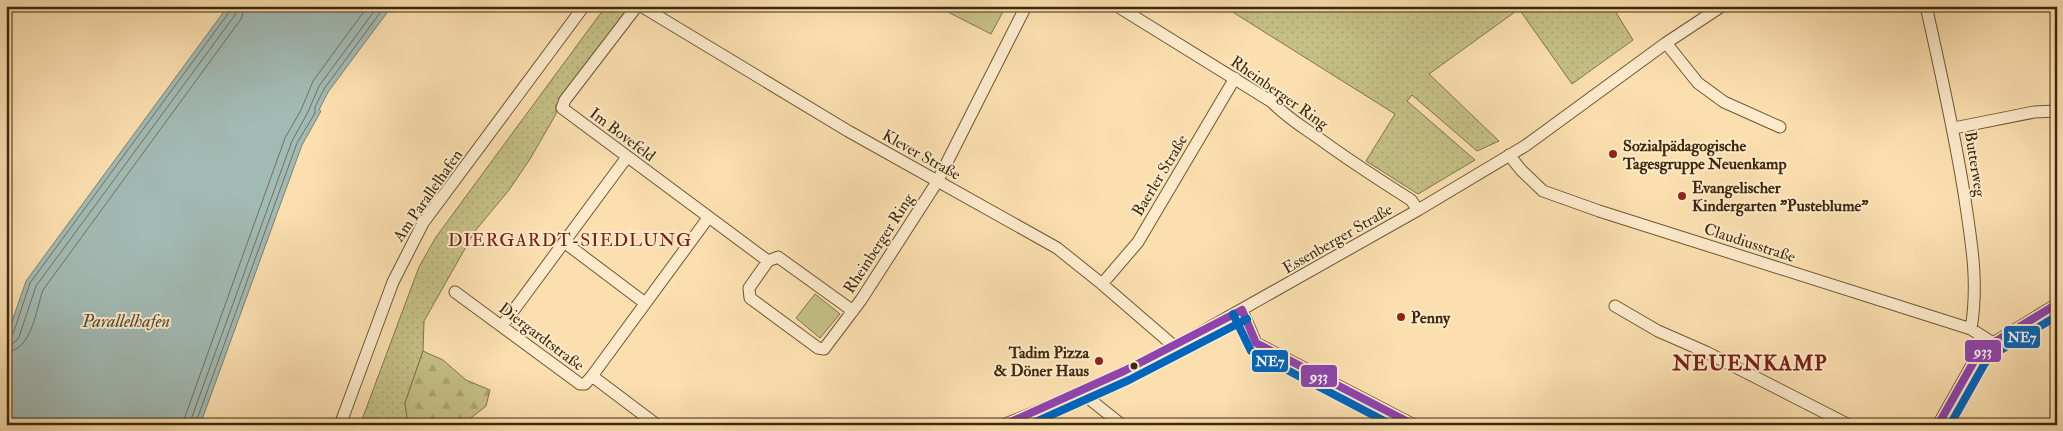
<svg xmlns="http://www.w3.org/2000/svg" width="2063" height="431" viewBox="0 0 2063 431" font-family="'IM FELL Double Pica',serif">
<style>
.grass{fill:url(#grass-dots);stroke:#827449}
.forest{fill:url(#forest-firs);stroke:#827449}
.green{fill:#c5c086;stroke:#827449}
.water{fill:#a2bab4;stroke:#7a8071}
.lines{fill:none;stroke-linecap:round;stroke-linejoin:round}
.shore{stroke:#707160;stroke-width:1}
.street-casing{stroke:#6d5635;stroke-width:13}
.street{stroke:#fceacb;stroke-width:11}
.bus-1-casing{stroke:#fceacb;stroke-width:11}
.bus-2-casing{stroke:#fceacb;stroke-width:11}
.bus-1{stroke:#8e44ad;stroke-width:8}
.bus-2{stroke:#0065bd;stroke-width:8}
.poi-dot{fill:#8f2418;stroke:#fceacb;stroke-width:2}
.bus-dot{fill:#3e280c;stroke:#fceacb;stroke-width:2}
.labels{text-anchor:middle;stroke-width:4;stroke-linejoin:round;paint-order:stroke}
.street-label{font-size:16px;fill:#3e280c;stroke:#fceacb}
.poi-label{font-size:16px;font-weight:bold;fill:#3e280c;stroke:#fceacb;text-anchor:start}
.neighbourhood-label{font-size:18px;letter-spacing:1px;fill:#7a1f14;stroke:#fceacb}
.water-label{font-size:18px;font-style:italic;fill:#574c36;stroke:#fceacb}
.district-label{font-size:21px;font-weight:bold;letter-spacing:1px;fill:#7a1f14;stroke:#fceacb}
.line-badge{stroke:#fceacb;stroke-width:2}
.badge-label{font-size:14px;text-anchor:middle;font-weight:bold;fill:#fff}
</style>
<defs>
<pattern id="grass-dots" width="8" height="8" patternUnits="userSpaceOnUse" patternTransform="scale(1.25)"><rect width="8" height="8" fill="#c5c086"/><path d="M2 2h.1M6 6h.1" fill="none" stroke="#aaa572" stroke-width="1.8" stroke-linecap="round"/></pattern>
<pattern id="forest-firs" width="22" height="20" patternUnits="userSpaceOnUse" patternTransform="scale(1.25)"><rect width="22" height="20" fill="#c5c086"/><path d="M5 1l3.5 6h-7zM16 11l3.5 6h-7z" fill="#aaa572"/></pattern>
</defs>
<rect width="100%" height="100%" fill="#fbdfaf"/>
<filter id="stains"><feTurbulence type="fractalNoise" baseFrequency=".004" numOctaves="4"/><feColorMatrix values="0 0 0 0 .2 0 0 0 0 .09 0 0 0 0 .02 0 0 0 .5 -.17"/></filter>
<radialGradient id="worn" r=".72"><stop offset=".6" stop-color="#630" stop-opacity="0"/><stop offset="1" stop-color="#630" stop-opacity=".3"/></radialGradient>
<!-- grass -->
<path class="grass" d="M606 6H632L556 105V114L530 159 509 190 475 231 424 321 423 351 405 403 408 425H360L419 267 436 237Z
M1223 6H1612L1633 40 1572 84 1519 9 1429 74 1499 141 1477 151 1412 95 1407 101 1475 160 1418 194 1366 161 1395 114Z"/>
<!-- forest -->
<path class="forest" d="M423 351 443 360 466 380 490 390 486 406 462 425H408L405 403Z"/>
<!-- green -->
<path class="green" d="M936 6H1006L991 34Z
M815 294 840 314 820 338 796 318Z"/>
<!-- water -->
<path class="water" d="M228 6H392L328 92 319 110 321 111 302 145 200 425H6V339L26 281Z"/>
<g class="lines">
<!-- shore -->
<path class="shore" d="M6 338 13 334 30 283 230 11 231 6
M6 344 14 343 19 337 36 286 235 15 238 6
M6 352C32 351 36 309 43 290L241 19 245 6
M182 425 285 138 301 110 313 81 368 6
M189 425 292 141 308 112 319 86 378 6
M195 425 297 143 315 113V107L324 89 385 6"/>
<!-- street casing -->
<g class="street-casing">
<path id="street" d="M637 6 565 100 562 108 768 261 778 257 853 311
M641 6 848 131 1057 248 1102 284 1175 347
M1117 6 1272 102C1289 120 1305 128 1324 142 1353 163 1381 181 1411 200L1418 210
M1926 6C1940 68 1954 130 1964 193 1971 240 1979 281 1971 329
M1666 43 1698 83 1724 102 1780 127
M1954 128 2034 112 2057 111
M1509 155 1521 170 1543 191 1599 211 1971 329 1993 343
M564 242 645 303
M768 261 749 288 750 298 818 348 824 349 861 300 937 182 1026 6
M1102 284 1138 242 1235 78
M455 292 580 384H585L592 376 657 425
M1615 306 1658 331 1706 352 1849 425
M1242 310 1256 343 1414 425
M502 326 627 157
M592 376 708 218
M1082 393 1122 425
M340 425 393 282 423 223 584 6
M1003 425 1082 393 1175 347 1418 210 1525 146 1666 43 1722 6
M1938 425 1977 356 1993 343 2057 304"/>
</g>
<!-- street -->
<use href="#street" class="street"/>
<!-- bus-1 casing -->
<g class="bus-1-casing">
<path id="bus-1" d="M1242 310 1256 343 1414 425
M1004 425 1124 371 1242 310
M1938 425 1977 356 1993 343 2057 304"/>
</g>
<!-- bus-2 casing -->
<g class="bus-2-casing">
<path id="bus-2" d="M1233 314 1251 351 1392 425
M1029 425 1129 380 1247 319
M1950 425 1985 363 1999 351 2057 316"/>
</g>
<!-- bus-1 -->
<use href="#bus-1" class="bus-1"/>
<!-- bus-2 -->
<use href="#bus-2" class="bus-2"/>
</g>
<!-- markers -->
<g class="poi-dot">
<circle cx="1613" cy="154" r="5"/>
<circle cx="1682" cy="196" r="5"/>
<circle cx="1401" cy="317" r="5"/>
<circle cx="1099" cy="361" r="5"/>
</g>
<circle class="bus-dot" cx="1134" cy="366" r="4.5"/>
<g class="labels">
<!-- street labels -->
<g class="street-label">
<text transform="translate(1280 92) rotate(35)" y="6">Rheinberger Ring</text>
<text transform="translate(623 134) rotate(37)" y="6">Im Bovefeld</text>
<text transform="translate(922 154) rotate(29)" y="6">Klever Straße</text>
<text transform="translate(1976 164) rotate(81)" y="6">Butterweg</text>
<text transform="translate(1159 175) rotate(-59)" y="6">Baerler Straße</text>
<text transform="translate(427 195) rotate(-55)" y="6">Am Parallelhafen</text>
<text transform="translate(1337 238) rotate(-30)" y="6">Essenberger Straße</text>
<text transform="translate(1750 242) rotate(18)" y="6">Claudiusstraße</text>
<text transform="translate(878 243) rotate(-57)" y="6">Rheinberger Ring</text>
<text transform="translate(542 336) rotate(37)" y="6">Diergardtstraße</text>
</g>
<!-- poi labels -->
<g class="poi-label">
<text x="1623" y="151">Sozialpädagogische<tspan x="1623" dy="18">Tagesgruppe Neuenkamp</tspan></text>
<text x="1692" y="193">Evangelischer<tspan x="1692" dy="18">Kindergarten "Pusteblume"</tspan></text>
<text x="1411" y="323">Penny</text>
<text x="1089" y="358" text-anchor="end">Tadim Pizza<tspan x="1089" dy="18">&amp; Döner Haus</tspan></text>
</g>
<!-- neighbourhood labels -->
<g class="neighbourhood-label">
<text x="570" y="246">DIERGARDT-SIEDLUNG</text>
</g>
<!-- water labels -->
<g class="water-label">
<text x="126" y="327">Parallelhafen</text>
</g>
<!-- district labels -->
<g class="district-label">
<text x="1750" y="370">NEUENKAMP</text>
</g>
</g>
<g class="line-badge">
<rect x="2003" y="325" width="38" height="24" rx="5" fill="#0065bd"/>
<rect x="1964" y="339" width="38" height="24" rx="5" fill="#8e44ad"/>
<rect x="1251" y="349" width="38" height="24" rx="5" fill="#0065bd"/>
<rect x="1300" y="364" width="38" height="24" rx="5" fill="#8e44ad"/>
</g>
<g class="badge-label">
<text x="2022" y="342">NE7</text>
<text x="1983" y="356">933</text>
<text x="1270" y="366">NE7</text>
<text x="1319" y="381">933</text>
</g>
<!-- margin -->
<rect width="2063" height="431" fill="none" stroke="#fbdfaf" stroke-width="25"/>
<rect x="8" y="8" width="2048" height="416" fill="none" stroke="#3e280c" stroke-width="2.5"/>
<rect x="12" y="12" width="2038" height="406" fill="none" stroke="#3e280c"/>
<rect width="100%" height="100%" filter="url(#stains)"/>
<rect width="100%" height="100%" fill="url(#worn)"/>
</svg>
